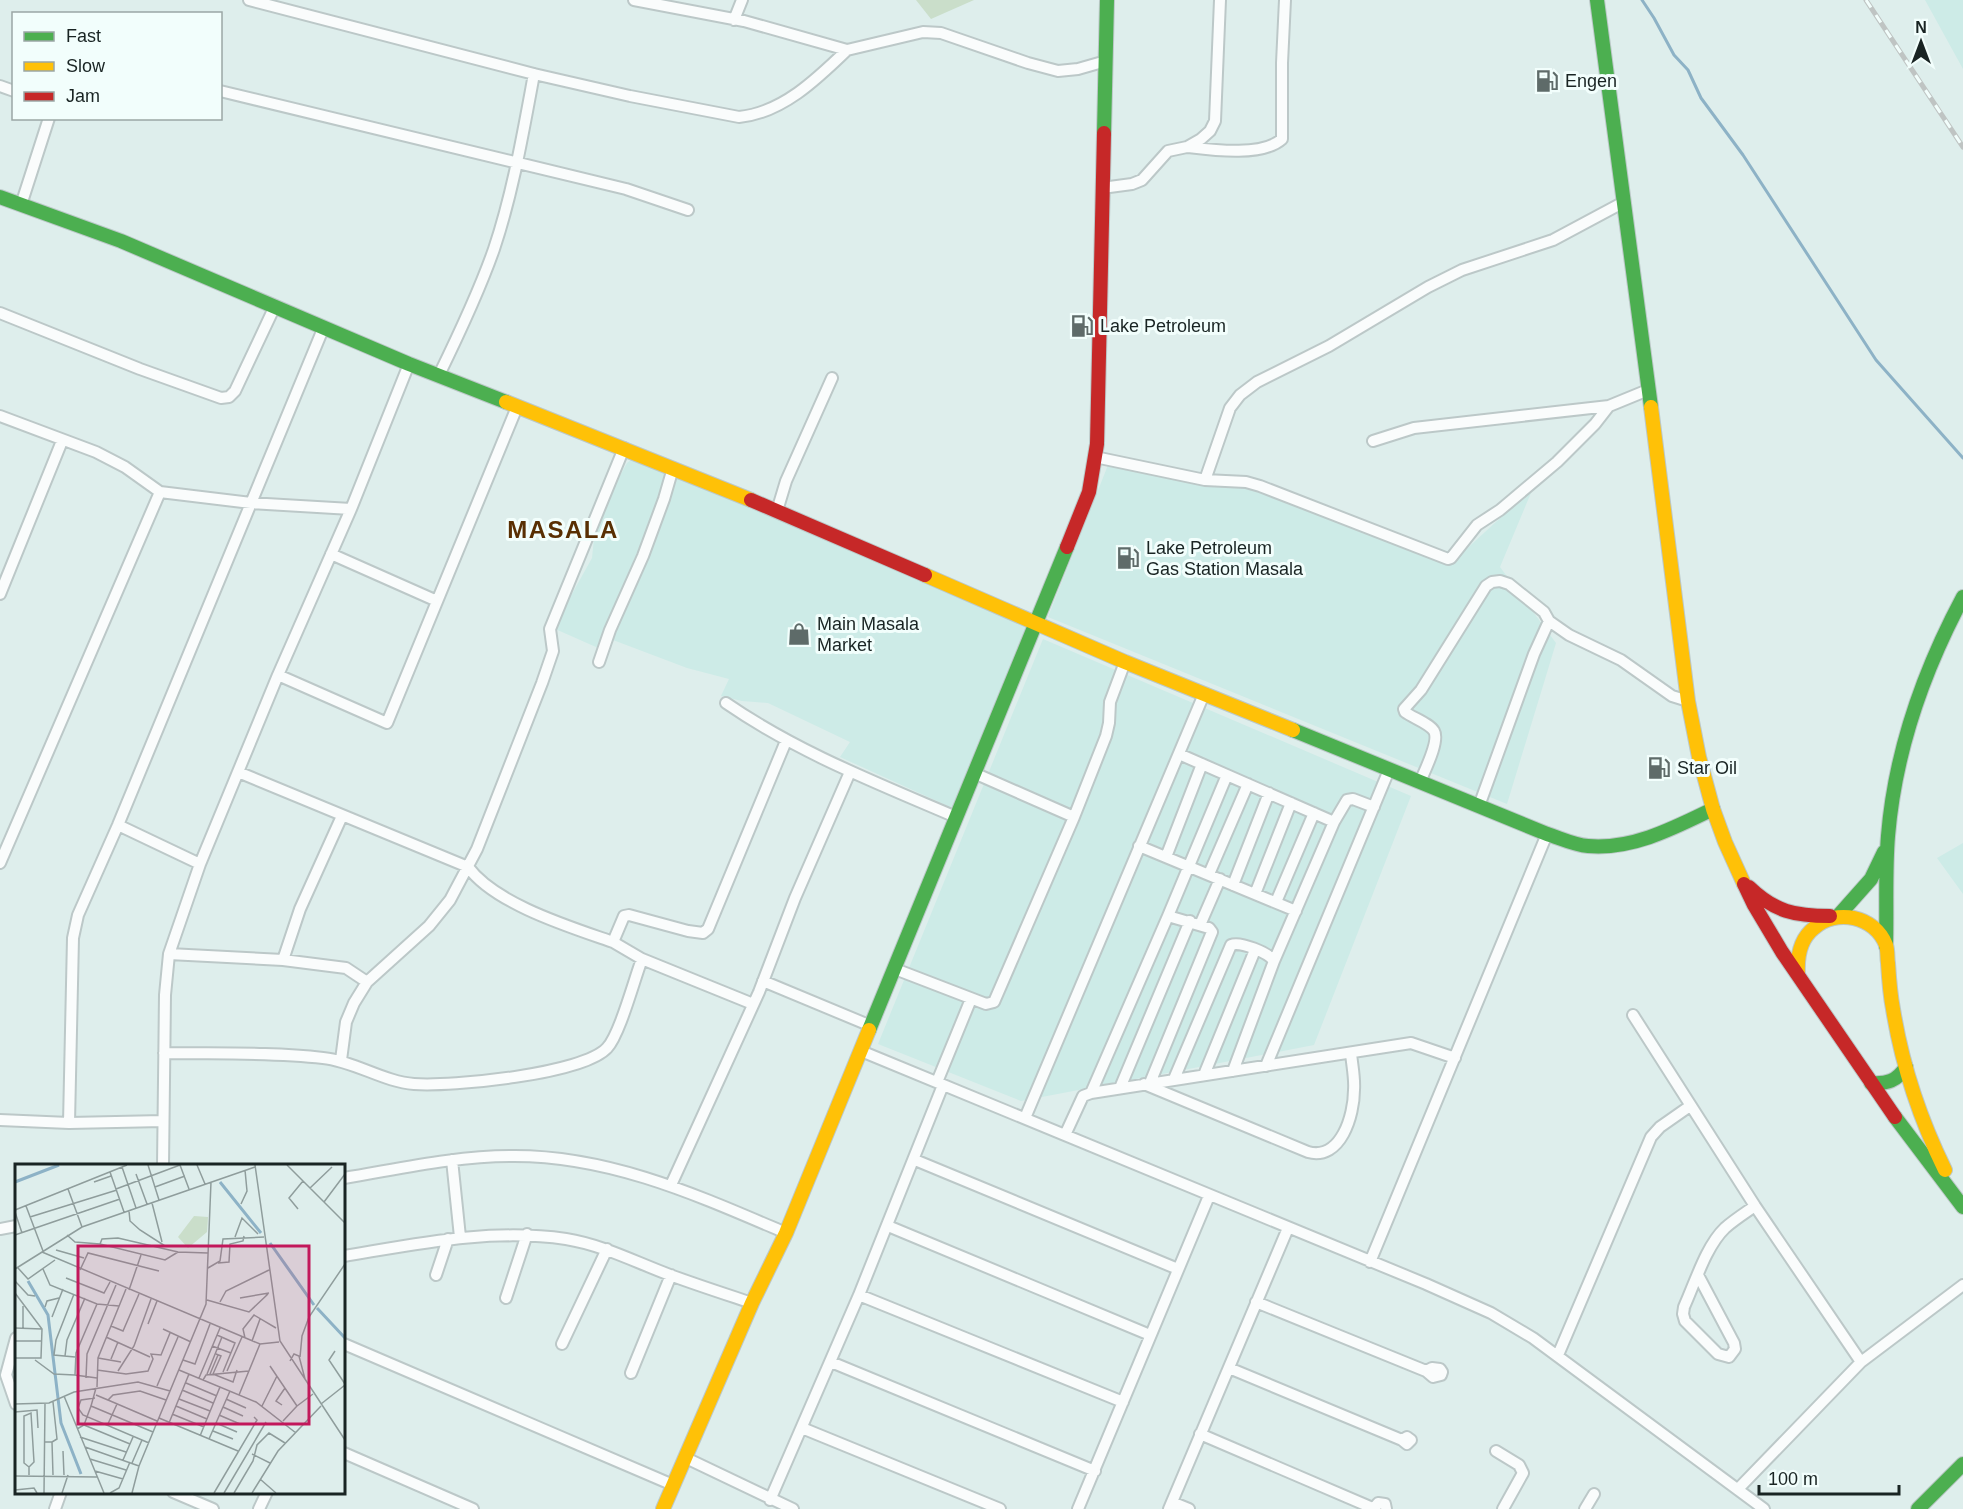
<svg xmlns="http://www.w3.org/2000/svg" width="1963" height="1509" viewBox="0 0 1963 1509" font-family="Helvetica,sans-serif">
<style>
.built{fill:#cdebe7}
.green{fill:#cadeca}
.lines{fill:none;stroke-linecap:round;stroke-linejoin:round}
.stream{stroke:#8db2c6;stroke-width:3}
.street-casing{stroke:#bcc8c8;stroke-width:14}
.fast-casing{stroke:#bcc8c8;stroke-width:16}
.slow-casing{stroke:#bcc8c8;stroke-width:16}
.jam-casing{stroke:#bcc8c8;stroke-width:16}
.street{stroke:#fafcfc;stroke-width:10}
.fast{stroke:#4caf50;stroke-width:14}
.slow{stroke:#ffc107;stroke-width:14}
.jam{stroke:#c62828;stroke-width:14}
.rail-casing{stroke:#bfc4c3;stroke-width:5}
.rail{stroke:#f2fefc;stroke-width:3;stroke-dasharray:9;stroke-linecap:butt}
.labels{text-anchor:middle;stroke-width:6;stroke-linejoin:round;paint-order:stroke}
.poi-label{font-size:18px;fill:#192423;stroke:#f2fefc;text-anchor:start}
.district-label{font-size:24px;font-weight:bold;letter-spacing:1.5px;fill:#592f03;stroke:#f2fefc}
.inset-river{fill:none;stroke:#8db2c6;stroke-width:3}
.inset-road{fill:none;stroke:#8f9d9c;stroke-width:1.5}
.view{fill:#c2185b;fill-opacity:0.15;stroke:#c2185b;stroke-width:3}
.inset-edge{fill:none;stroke:#192423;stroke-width:3}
</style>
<rect width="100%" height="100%" fill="#deeeec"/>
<!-- built -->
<path class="built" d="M1925 0H1963V69Z
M640 453 1035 624 961 812 840 757 850 742 768 703 742 701 721 696 729 679 687 668 613 640 605 651 553 628 592 558 596 519 627 463Z
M1108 465 1245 487 1449 565 1533 488 1500 567 1556 643 1507 804 1048 617Z
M1043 639 1411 796 1314 1045 1021 1101 878 1044Z
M1963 843V894L1937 858Z"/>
<!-- green -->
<path class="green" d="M916 0H974L931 19Z"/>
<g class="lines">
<!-- stream -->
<path class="stream" d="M1642 0 1654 18 1674 55 1688 70 1701 98 1743 155 1876 360 1963 458"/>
<!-- street casing -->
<g class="street-casing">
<path id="street" d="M249 0 534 74 630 96 739 117C782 113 817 79 847 50
M634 0 744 21 847 50 923 32 941 33 1028 63 1058 71 1078 69 1106 61
M734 20 742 0
M0 86 14 91
M220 91 626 189 688 210
M1187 147C1212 150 1262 157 1282 139V63L1285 0
M1102 188 1132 184 1142 180 1168 151 1187 147 1201 139 1210 131 1215 121 1220 0
M21 205 49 118
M0 313 140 369 221 398 229 397 235 391 275 306
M439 375C459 334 479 292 494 249 513 192 523 133 534 74
M0 416 96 452 125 467 160 492 251 503 351 509
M1373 441 1414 428 1609 406 1648 390
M1095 457 1205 480 1246 482 1260 486 1448 559 1451 558 1477 525 1500 510 1557 462 1595 424 1609 406
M1205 480 1230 408 1240 395 1257 382 1329 346 1428 287 1462 270 1553 240 1624 202
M777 511 786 481 832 378
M331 554 437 601
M0 594 62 441
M599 662 610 630 643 556 664 499 673 468
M278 675 387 723 517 407
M726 703C797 752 877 783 956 817
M1179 754 1334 822 1274 961 1233 1071
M238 772 468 867C495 904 570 927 613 942
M974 773 1074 817
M1420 782C1424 772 1440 741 1434 731 1429 723 1413 718 1405 712L1404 709 1421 690 1486 586 1492 582 1500 581 1509 584 1544 612 1549 621 1569 635 1621 660 1672 696 1688 701
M1479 806 1534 654 1549 621
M1334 822 1347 800 1353 799 1374 807
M118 825 200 864
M1139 846 1296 911
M1166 857 1202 764
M0 863 160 492
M1209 874 1248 784
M1233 885 1269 793
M1255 894 1291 803
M1276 902 1314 813
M1200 925 1220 879
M169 954 283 960 346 968 367 982
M283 960 300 909 342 816
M895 969 986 1004 994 1002 1074 817 1106 736 1109 723 1110 702 1125 662
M763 981 871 1026
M753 1004 642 959 613 942 624 916 629 915 688 931 703 933 708 929 786 741
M1633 1015 1755 1206 1861 1362 1738 1489
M861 1051 1426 1284 1491 1313 1533 1338 1764 1509
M164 1053C216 1054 270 1052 323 1058 354 1061 384 1082 414 1084 451 1087 583 1074 607 1048 620 1034 634 980 642 959
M341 1060 346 1022 354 1003 367 982 429 926 450 900 477 849 542 683 553 651 550 629 624 448
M1266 1066 1389 770
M1204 1075 1255 950
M1174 1079 1231 945C1240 941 1269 953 1274 961
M937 1082 971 999
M1150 1083 1212 932 1209 928 1168 916
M1144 1084 1308 1152C1341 1161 1354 1115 1354 1090 1355 1078 1352 1065 1351 1053
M1120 1088 1190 921
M1091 1093 1168 916 1227 775
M1025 1118 1204 694
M0 1120 69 1123 163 1121
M69 1123 73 938 78 915 118 825 323 329
M1065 1135 1083 1096 1091 1093 1411 1043 1455 1058
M452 1160 460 1237
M915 1160 1178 1269
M163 1166 165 995 169 954 200 864 278 675 351 509 409 364
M344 1178C399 1169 455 1156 511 1156 609 1155 697 1195 786 1233
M671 1185 759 992 795 898 850 772
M888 1226 1150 1335
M0 1229 16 1226
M344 1256C417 1244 491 1228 566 1239 603 1245 635 1262 670 1275 697 1285 725 1294 752 1303
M1370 1262 1547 834
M436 1275 448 1239
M1698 1275 1734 1343 1735 1349 1729 1357 1718 1354 1685 1321 1683 1314 1684 1307C1695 1283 1706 1246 1725 1228 1734 1220 1745 1213 1755 1206
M859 1295 1123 1402
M506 1298 527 1234
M1256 1302 1426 1371 1433 1377 1441 1375 1442 1372 1440 1369 1432 1368 1426 1371
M16 1338 6 1375 16 1404
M344 1344 673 1485
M562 1344 607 1249
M1558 1355 1651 1137 1660 1127 1690 1106
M831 1362 1095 1471
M1861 1362 1963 1285
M1229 1368 1402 1440 1407 1444 1411 1440 1407 1437 1402 1440
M631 1373 671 1275
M802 1428 1000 1509
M1200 1434 1375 1509
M1496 1451 1519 1465 1523 1473 1503 1509
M344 1453 473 1509
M686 1458 793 1509
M173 1492 213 1509
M770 1500 859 1295 943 1085
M1172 1502 1189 1509
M1374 1508 1378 1503 1385 1504 1386 1509
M55 1509 61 1492
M259 1509 267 1492
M1078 1509 1209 1196
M1169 1509 1288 1228
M1585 1509 1594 1494"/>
</g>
<!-- fast casing -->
<g class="fast-casing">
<path id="fast" d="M1597 0 1651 407
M1104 133 1107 0
M0 197 121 241 409 364 506 402
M1293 730 1547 834C1560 838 1574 845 1588 846 1632 850 1674 828 1713 809
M1839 915 1871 879 1884 852
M1886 946C1887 909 1885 873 1888 836 1895 751 1923 672 1963 597
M869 1030 1067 547
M1871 1083C1887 1084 1897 1081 1906 1067
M1895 1117 1963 1207
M1918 1509 1963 1464"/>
</g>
<!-- slow casing -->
<g class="slow-casing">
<path id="slow" d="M506 402 751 500
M1651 407 1688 701 1699 757 1713 809 1725 842 1744 884
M925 575 1125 662 1293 730
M1798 974C1797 957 1800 939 1814 928 1836 908 1875 916 1886 945 1888 951 1887 958 1888 963 1889 979 1890 994 1893 1009 1902 1065 1920 1119 1945 1170
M663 1509 752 1303 786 1233 869 1030"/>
</g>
<!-- jam casing -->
<g class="jam-casing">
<path id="jam" d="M751 500 925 575
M1067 547 1089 492 1097 444 1104 133
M1744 884 1754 905 1782 952 1895 1117
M1749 887C1775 912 1795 916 1830 916"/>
</g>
<!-- street -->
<use href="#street" class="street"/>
<!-- fast -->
<use href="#fast" class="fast"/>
<!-- slow -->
<use href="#slow" class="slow"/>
<!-- jam -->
<use href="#jam" class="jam"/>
<!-- rail casing -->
<g class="rail-casing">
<path id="rail" d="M1866 0 1963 147"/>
</g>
<!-- rail -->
<use href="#rail" class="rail"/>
</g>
<!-- icons -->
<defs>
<g id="fuel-bare" transform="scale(1.8)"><path d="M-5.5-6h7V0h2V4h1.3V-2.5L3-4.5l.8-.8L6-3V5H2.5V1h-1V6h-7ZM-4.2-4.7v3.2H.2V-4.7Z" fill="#5e6b69" stroke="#f2fefc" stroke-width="2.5" paint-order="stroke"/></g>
<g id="shop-bare" transform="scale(1.8)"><path d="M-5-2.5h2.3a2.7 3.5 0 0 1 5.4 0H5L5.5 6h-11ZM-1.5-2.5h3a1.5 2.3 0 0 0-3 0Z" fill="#5e6b69" stroke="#f2fefc" stroke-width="2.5" paint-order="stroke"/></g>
</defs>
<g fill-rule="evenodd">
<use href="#fuel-bare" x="1547" y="81"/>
<use href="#fuel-bare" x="1082" y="326"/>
<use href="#fuel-bare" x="1128" y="558"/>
<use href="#shop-bare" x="799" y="634"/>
<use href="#fuel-bare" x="1659" y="768"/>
</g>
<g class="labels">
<!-- poi labels -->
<g class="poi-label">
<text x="1565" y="87">Engen</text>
<text x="1100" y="332">Lake Petroleum</text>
<text x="1146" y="554">Lake Petroleum<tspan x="1146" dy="21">Gas Station Masala</tspan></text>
<text x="817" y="630">Main Masala<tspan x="817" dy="21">Market</tspan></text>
<text x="1677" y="774">Star Oil</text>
</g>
<!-- district labels -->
<g class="district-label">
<text x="563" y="538">MASALA</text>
</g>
</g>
<!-- overview -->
<g transform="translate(15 1164)">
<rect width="330" height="330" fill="#deeeec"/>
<path d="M179 52 193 53 192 68 173 84 163 73Z" fill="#cadeca"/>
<path class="inset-river" d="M0 18 44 1M205 18 246 69M255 79 299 141M13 117 33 151 46 259 66 310M302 144 330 174"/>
<path class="inset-road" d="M133 1 144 36M182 1 190 20M240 1 265 177 330 276M272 1 330 59M107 3 121 44M95 8 109 48M121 10 132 40M79 18 96 12M140 23 170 12M295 24 317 3M53 25 67 63M101 25 165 1 174 25M309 38 330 10M137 39 147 78M226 40 232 27 230 6M11 42 28 87M283 45 274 34 288 17M0 46 112 1M114 47 115 57 125 66 150 82M0 48 7 69M15 53 102 26M0 71 105 35M52 71 60 78 85 80M220 73 227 54 243 70M41 86 69 94M27 88 245 180 264 178M163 88 150 96 85 80 87 75 103 74 163 88 193 89M203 99 214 98 215 80 228 77 229 72M3 104 13 115 40 96M193 104 205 97 208 75 249 73M0 105 67 63 240 3M28 105 35 121 82 140 104 142M65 106 73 89 144 107M51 114 89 129 95 118M0 117 13 131 20 132M114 126 126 91M0 129 27 165 26 194H0M59 130 41 176 39 191 60 193M225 134 254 129M192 136 234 148 253 130M205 138 211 127 254 106M82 140 61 189 60 211 82 214M8 142V164M30 143 32 137 44 134M37 153 48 125M133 160 142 137M96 162 108 167 124 130M0 164 27 165M148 165 176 178M202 171 220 179 208 208M91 173 135 193M230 174 228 165 239 151 261 164M0 177H27M237 177 245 155M197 182 216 189M320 187 314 196 330 220M50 192 52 176 70 134M285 193 287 172 294 153 330 100M83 194 106 198M96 195 103 178M20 196 39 210 60 211M168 196 180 200 195 160M275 197 279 190 284 192 290 215M255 202 282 242 268 257M82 206 111 210 133 207 138 195 136 190 146 191 155 169M164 206 241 238 281 269M103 207 119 182 136 135M212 207 227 173M192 210 207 173M195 210 203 191M198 210 218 218 222 206M198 210 206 192 201 190M71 214 72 190 101 121M184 214 205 164M188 216 191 211 234 207M171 219 202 232M142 222 163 173M82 223 83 194 111 125M81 224 76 242 138 268M167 226 198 239M81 231 93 236 98 231 125 227 151 236M224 231 245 180M49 232 89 329M80 234 66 236 63 244 68 251 134 279M164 235 195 247M211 235 231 244M93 236 142 257M0 240 34 239 59 228 123 218 155 227M306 240 330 221M267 241 261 237 270 224M161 242 192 255M247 242 262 212M282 242 298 230M208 243 228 252M0 248 22 246 23 264M157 250 189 263M204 251 225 260M144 254 223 287M154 259 174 210M201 259 222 268M69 261 115 280M92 262 102 240M62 265 69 261 76 242M198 267 218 275M185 272 205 223M65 273 111 288M194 275 215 227M29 278H37L38 311M37 278 42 275 38 238M70 283 124 302M48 287 49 311M237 290 255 299M75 295 111 306M108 296 118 273M117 299 127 276M80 307 108 315M14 311V303L19 298 16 249 9 252V299L14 303M0 312 82 313M245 315 261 329M0 326 19 324 22 329M29 329 30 239M47 329 53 311M95 329 104 324 115 298M117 329 124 302 191 140 196 18M199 329 242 256 239 253M209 329 251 258M219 329 238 297 242 281 254 269 270 279M237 329 263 287 306 242"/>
<path class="view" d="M63 82H294V260H63Z"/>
<rect width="330" height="330" class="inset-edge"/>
</g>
<!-- legend -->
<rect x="12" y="12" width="210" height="108" fill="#f2fefc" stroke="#9ba7a5" stroke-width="1.5"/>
<rect x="24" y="32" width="30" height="9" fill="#4caf50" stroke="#9ba7a5" stroke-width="1.5"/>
<text x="66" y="42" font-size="18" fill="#192423">Fast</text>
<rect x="24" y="62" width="30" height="9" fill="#ffc107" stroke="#9ba7a5" stroke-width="1.5"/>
<text x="66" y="72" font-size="18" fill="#192423">Slow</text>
<rect x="24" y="92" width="30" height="9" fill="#c62828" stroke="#9ba7a5" stroke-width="1.5"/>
<text x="66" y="102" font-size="18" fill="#192423">Jam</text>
<!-- north arrow -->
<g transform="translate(1921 42)" stroke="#f2fefc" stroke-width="4.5" paint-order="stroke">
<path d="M0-4.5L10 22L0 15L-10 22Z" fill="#192423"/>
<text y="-9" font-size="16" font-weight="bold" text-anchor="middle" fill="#192423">N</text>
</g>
<!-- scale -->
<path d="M1759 1485v9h140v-9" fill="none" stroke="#192423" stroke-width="3"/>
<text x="1768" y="1485" font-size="18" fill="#192423" stroke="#f2fefc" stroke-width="4.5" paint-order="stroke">100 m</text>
</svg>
